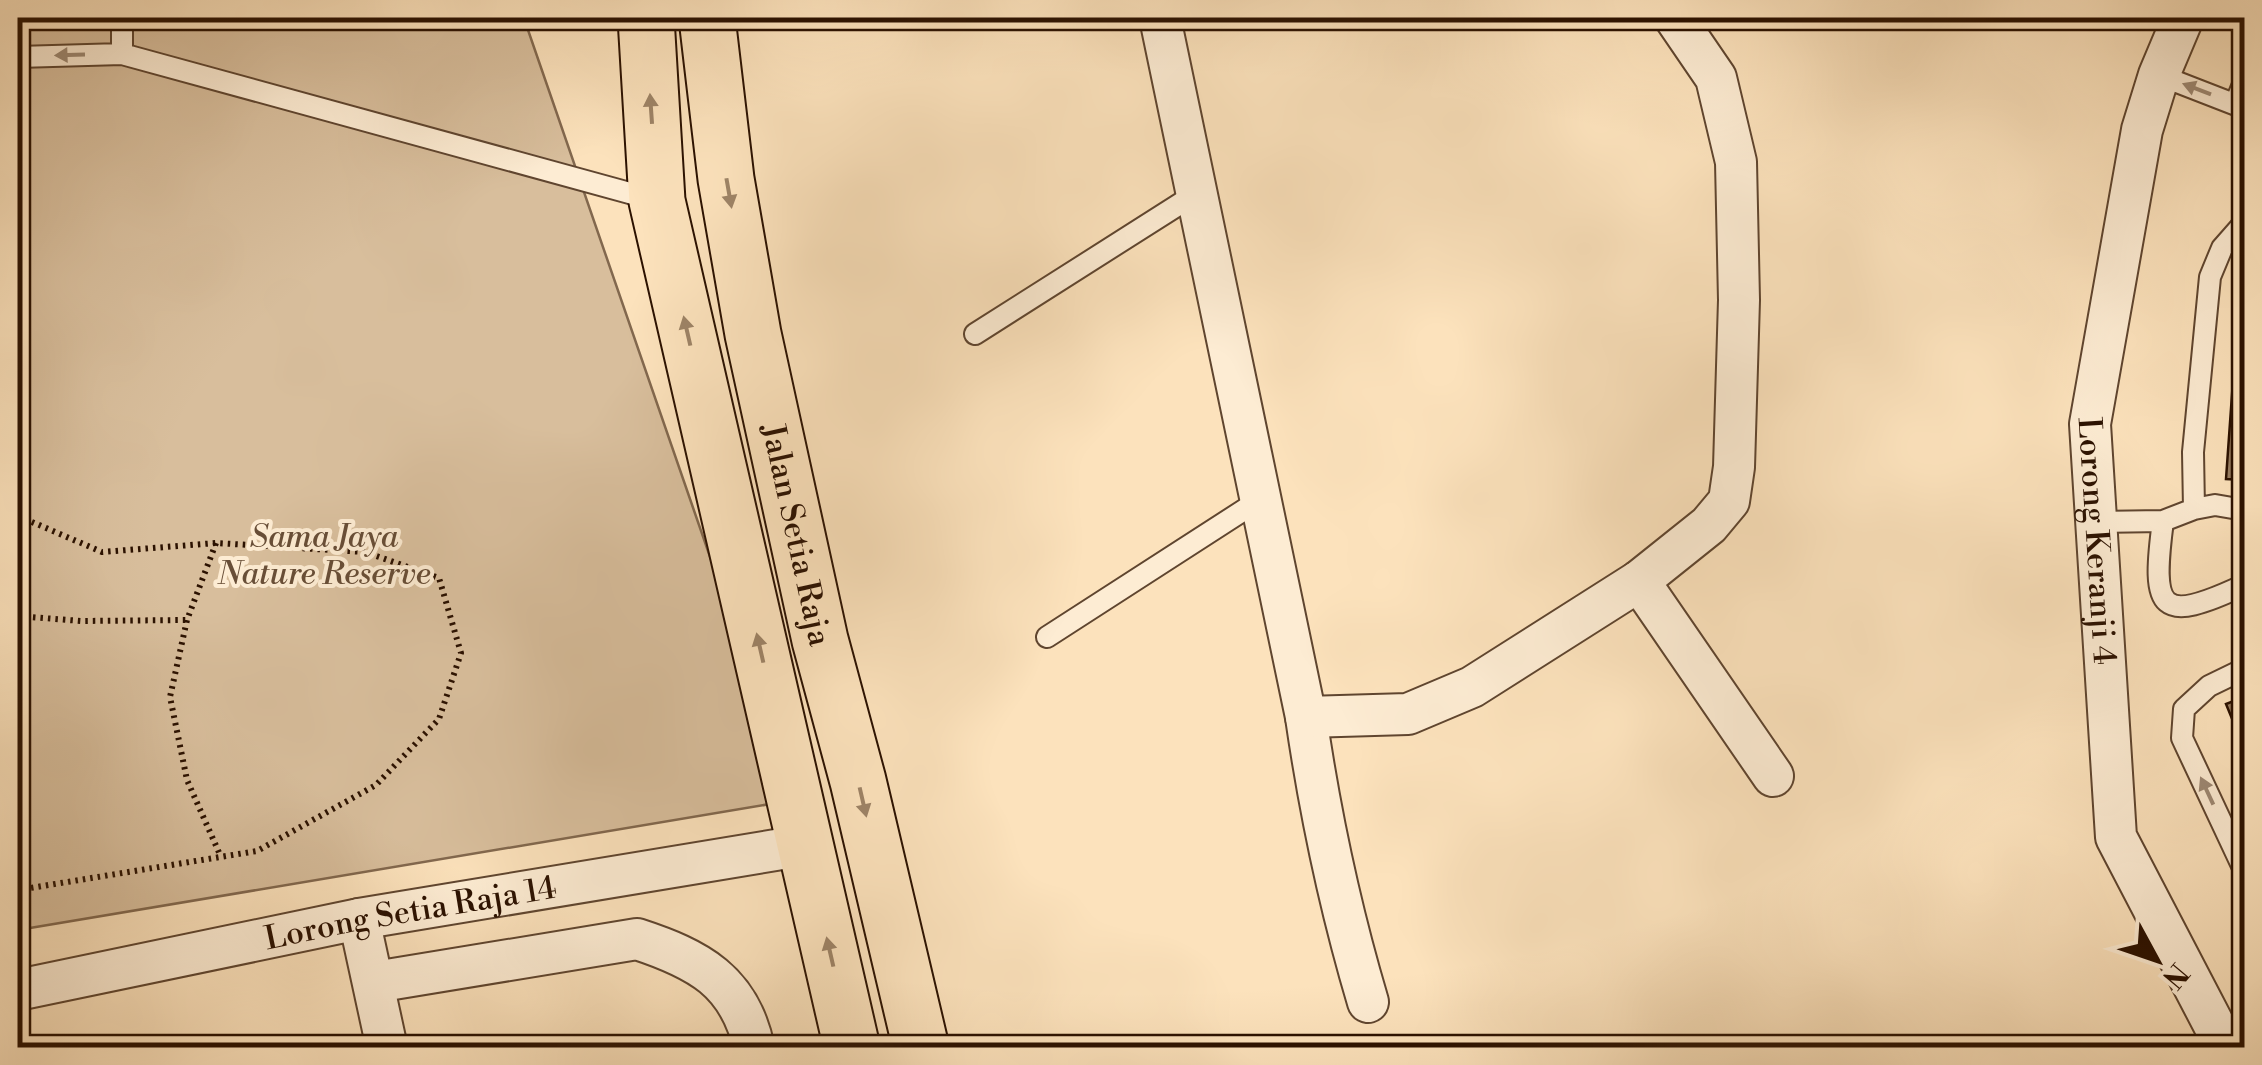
<svg xmlns="http://www.w3.org/2000/svg" width="2262" height="1065" viewBox="0 0 2262 1065" font-family="'Libre Bodoni',serif">
<style>
.green{fill:#d8be9c;stroke:#82684e;stroke-width:2.5}
.building{fill:#987e62;stroke:#2b1100;stroke-width:2.5}
.lines{fill:none;stroke-linecap:round;stroke-linejoin:round}
.service-casing{stroke:#5f452f;stroke-width:24}
.minor-casing{stroke:#5f452f;stroke-width:44}
.trunk-casing{stroke:#2b1100;stroke-width:59}
.path{stroke:#2b1100;stroke-width:6;stroke-dasharray:2.5 5;stroke-linecap:butt}
.service{stroke:#fdecd3;stroke-width:20}
.minor{stroke:#fdecd3;stroke-width:40}
.trunk{stroke:#fce2bc;stroke-width:55}
.oneway{fill:#9e8974}
.oneway2{fill:#9e8467}
.labels{text-anchor:middle;stroke-width:8;stroke-linejoin:round;paint-order:stroke}
.park-label{font-size:32px;font-style:italic;fill:#684e37;stroke:#fdecd3}
.street-label{font-size:32px;fill:#2b1100;stroke:#fdecd3}
</style>
<rect width="100%" height="100%" fill="#fce2bc"/>
<filter id="stains"><feTurbulence type="fractalNoise" baseFrequency=".002" numOctaves="4"/><feColorMatrix values="0 0 0 0 .2 0 0 0 0 .09 0 0 0 0 .02 0 0 0 .5 -.17"/></filter>
<radialGradient id="worn" r=".72"><stop offset=".6" stop-color="#630" stop-opacity="0"/><stop offset="1" stop-color="#630" stop-opacity=".3"/></radialGradient>
<!-- green -->
<path class="green" d="M18 18H532L528 30 794 800 18 930Z"/>
<!-- building -->
<path class="building" d="M2240 282 2244 283V480L2226 479Z
M2244 697V748L2226 704Z"/>
<g class="lines">
<!-- service casing -->
<g class="service-casing">
<path id="service" d="M122 18V54
M18 57 122 54 655 200
M2159 75 2244 108
M2235 104 2244 82
M975 334 1197 193
M2194 509 2215 505 2244 510
M2163 521 2194 509 2193 452 2210 277 2222 248 2244 223
M2096 522 2163 521C2151 611 2159 625 2244 585
M1047 637 1261 499
M2244 669 2209 686 2184 709 2182 738 2244 870"/>
</g>
<!-- minor casing -->
<g class="minor-casing">
<g id="minor">
<path d="M1160 18 1306 717C1320 813 1340 908 1368 1002"/>
<path id="s1" d="M2183 18 2159 75 2142 130 2090 424 2116 837 2226 1048"/>
<path d="M1639 581 1773 776"/>
<path d="M1306 717 1408 714 1472 687 1639 581 1709 525 1729 501 1734 467 1739 300 1736 162 1716 78 1675 18"/>
<path d="M359 919 387 1048"/>
<path d="M375 982 637 939C698 959 740 981 754 1048"/>
<path id="s2" d="M18 990 359 919 806 845"/>
</g>
</g>
<!-- trunk casing -->
<g class="trunk-casing">
<g id="trunk">
<path d="M646 18 657 201 852 1048"/>
<path id="s3" d="M707 18 726 179 753 334 820 640 858 781 921 1048"/>
</g>
</g>
<!-- path -->
<path class="path" d="M18 516 102 552 216 543 365 552 439 578 461 653 439 719 376 785 257 851 18 890
M216 543 187 620 170 697 187 780 221 857
M18 616 81 621 187 620"/>
<!-- service -->
<use href="#service" class="service"/>
<!-- minor -->
<use href="#minor" class="minor"/>
<!-- trunk -->
<use href="#trunk" class="trunk"/>
</g>
<!-- one-way arrows -->
<defs><path id="oneway-solid" d="M-6-.8H1V-3.2L6.5 0L1 3.2V.8H-6Z" transform="scale(2.5)"/></defs>
<g class="oneway">
<use href="#oneway-solid" transform="translate(70 55) rotate(178)"/>
<use href="#oneway-solid" transform="translate(2197 89) rotate(-159)"/>
<use href="#oneway-solid" transform="translate(2207 791) rotate(-115)"/>
</g>
<g class="oneway2">
<use href="#oneway-solid" transform="translate(651 109) rotate(-94)"/>
<use href="#oneway-solid" transform="translate(729 193) rotate(80)"/>
<use href="#oneway-solid" transform="translate(687 331) rotate(-103)"/>
<use href="#oneway-solid" transform="translate(760 648) rotate(-103)"/>
<use href="#oneway-solid" transform="translate(863 802) rotate(77)"/>
<use href="#oneway-solid" transform="translate(830 952) rotate(-103)"/>
</g>
<g class="labels">
<!-- park labels -->
<g class="park-label">
<text x="324" y="547">Sama Jaya<tspan x="324" dy="37">Nature Reserve</tspan></text>
</g>
<!-- street labels -->
<g class="street-label">
<text dy="11" stroke="none"><textPath href="#s3" startOffset="525">Jalan Setia Raja</textPath></text>
<text dy="11" stroke="none"><textPath href="#s1" startOffset="535">Lorong Keranji 4</textPath></text>
<text dy="11" stroke="none"><textPath href="#s2" startOffset="400">Lorong Setia Raja 14</textPath></text>
</g>
</g>
<!-- margin -->
<rect width="2262" height="1065" fill="none" stroke="#fce2bc" stroke-width="60"/>
<rect x="20" y="20" width="2222" height="1025" fill="none" stroke="#2b1100" stroke-width="5"/>
<rect x="30" y="30" width="2202" height="1005" fill="none" stroke="#2b1100" stroke-width="2.5"/>
<!-- north arrow -->
<g transform="translate(2157 960) rotate(130)" stroke="#fdecd3" stroke-width="8" paint-order="stroke">
<path d="M0-8L18 38L0 25L-18 38Z" fill="#2b1100"/>
<text y="-15" font-size="28" font-weight="bold" text-anchor="middle" fill="#2b1100">N</text>
</g>
<rect width="100%" height="100%" filter="url(#stains)"/>
<rect width="100%" height="100%" fill="url(#worn)"/>
</svg>
